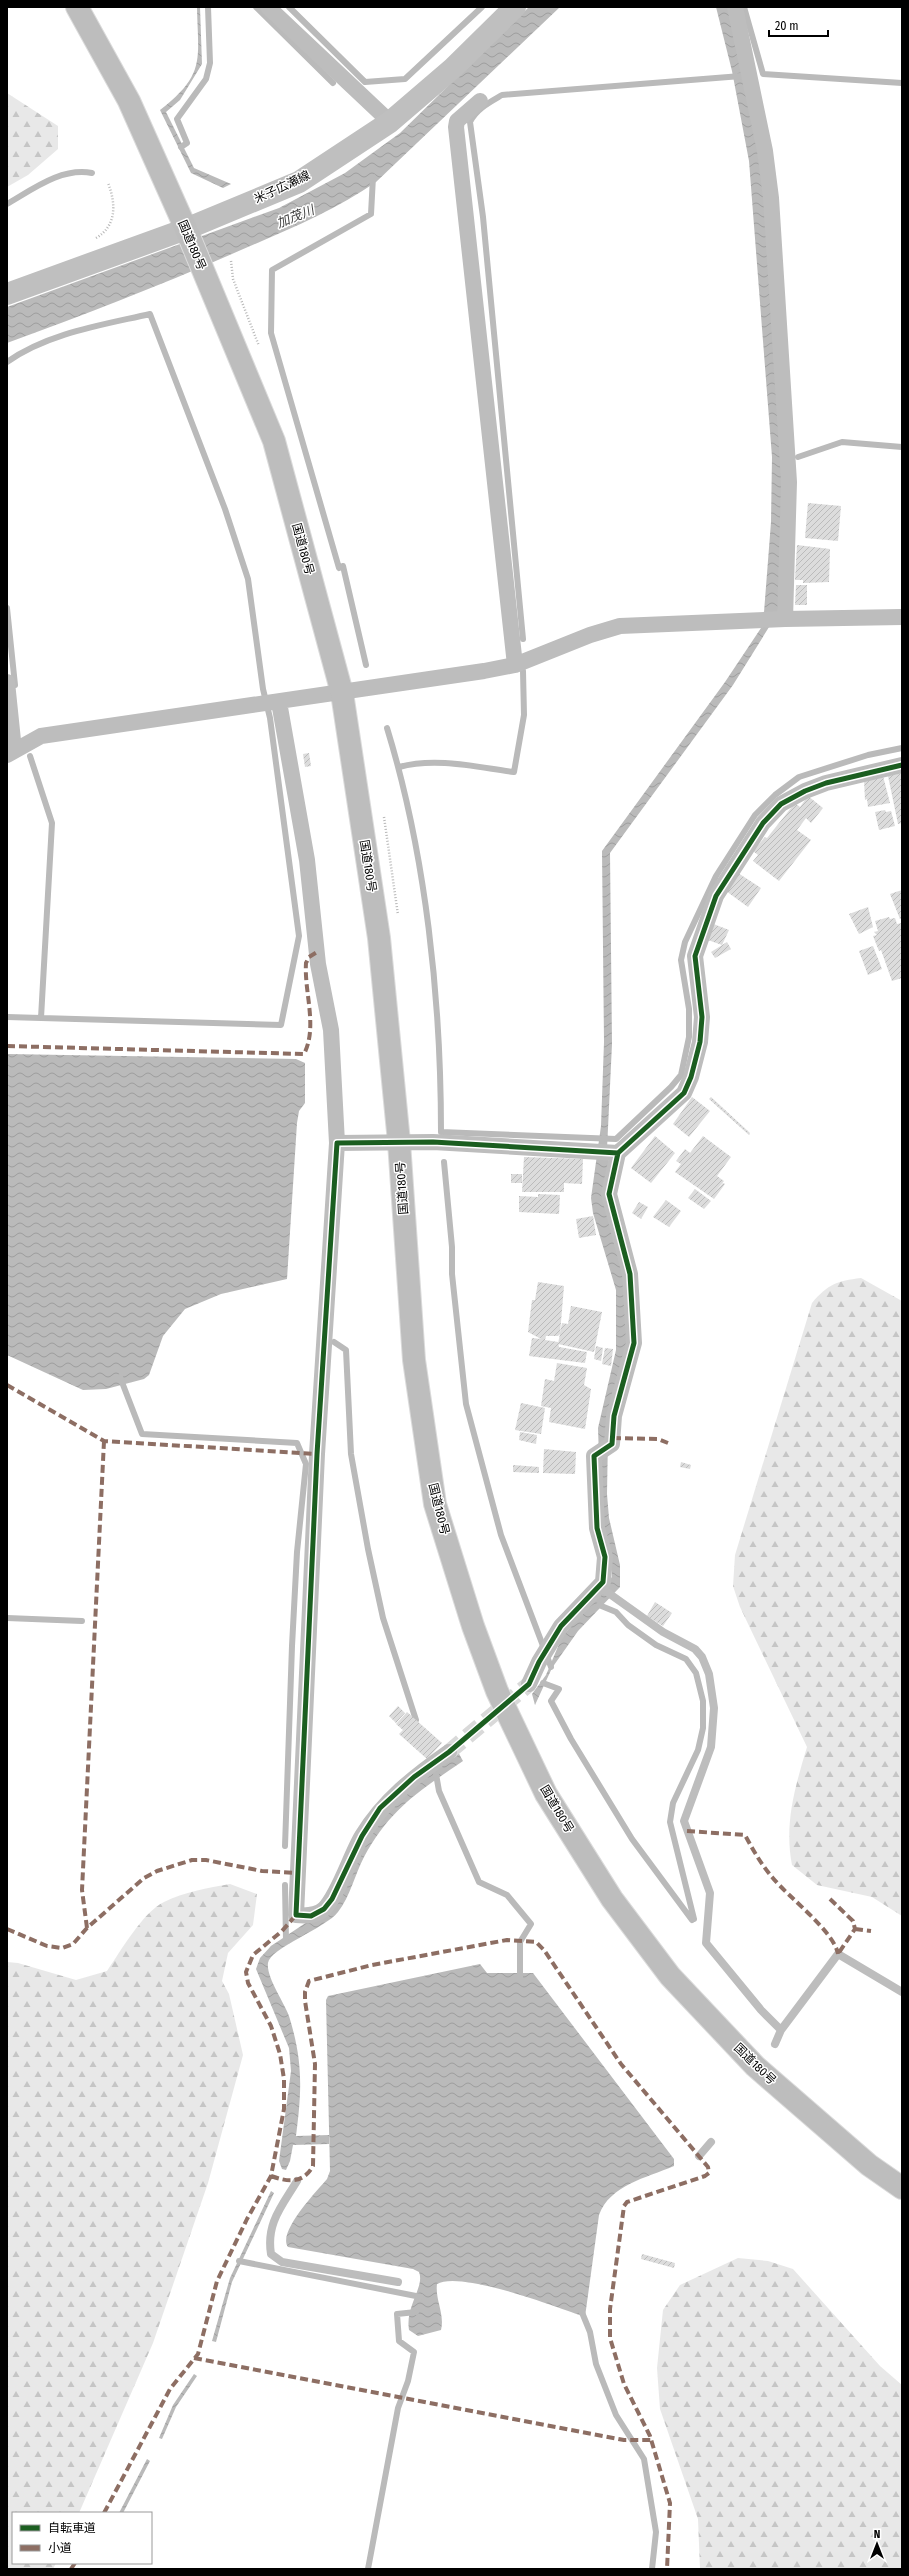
<svg xmlns="http://www.w3.org/2000/svg" width="909" height="2576" viewBox="0 0 909 2576" font-family="'Fira Sans Condensed','Noto Sans JP',sans-serif">
<style>
.forest{fill:url(#forest-firs)}
.water{fill:url(#water-waves)}
.lines{fill:none;stroke-linecap:round;stroke-linejoin:round}
.stream{stroke:#bababa;stroke-width:6}
.building{fill:url(#building-hatch)}
.minor-tunnel{stroke:#d9d9d9;stroke-width:16;stroke-dasharray:16 8;stroke-linecap:butt}
.trunk-casing{stroke:#dbdbdb;stroke-width:24}
.path{stroke:#b8b8b8;stroke-width:2.5;stroke-dasharray:1 2;stroke-linecap:butt}
.service{stroke:#bdbdbd;stroke-width:8}
.minor{stroke:#bdbdbd;stroke-width:16}
.secondary{stroke:#bfbfbf;stroke-width:22}
.trunk{stroke:#bdbdbd;stroke-width:22}
.quiet{stroke:#8d6e63;stroke-width:4;stroke-dasharray:8 4;stroke-linecap:butt}
.cycleway-casing{stroke:#fff;stroke-width:8}
.cycleway{stroke:#1b5e20;stroke-width:5}
.labels{text-anchor:middle;stroke-width:3;stroke-linejoin:round;paint-order:stroke}
.street-label{font-size:12px;fill:#000;stroke:#fff}
.water-label{font-size:13px;font-style:italic;fill:#3e3e3e;stroke:#fff}
</style>
<defs>
<pattern id="forest-firs" width="22" height="20" patternUnits="userSpaceOnUse"><rect width="22" height="20" fill="#e8e8e8"/><path d="M5 1l3.5 6h-7zM16 11l3.5 6h-7z" fill="#c5c5c5"/></pattern>
<pattern id="water-waves" width="16" height="10" patternUnits="userSpaceOnUse"><rect width="16" height="10" fill="#bababa"/><path d="M0 5q4-4 8 0t8 0" fill="none" stroke="#9e9e9e"/></pattern>
<pattern id="building-hatch" width="6" height="6" patternUnits="userSpaceOnUse"><rect width="6" height="6" fill="#dcdcdc"/><path d="M-1 1l2-2M0 6l6-6M5 7l2-2" fill="none" stroke="#bbb"/></pattern>
</defs>
<rect width="100%" height="100%" fill="#fff"/>
<!-- forest -->
<path class="forest" d="M7 93 58 126V149L28 175 7 187Z
M861 1278 902 1301V1916L872 1897 817 1885 792 1865C784 1824 795 1787 807 1747L740 1607 733 1586 735 1555 812 1303C828 1284 837 1281 861 1278Z
M230 1884 257 1894 253 1925 228 1953 222 1981 229 1994 243 2055 208 2183 153 2343 79 2513H13V2563H56L53 2569H7V1962L18 1963 76 1980 107 1971C121 1951 142 1913 164 1902 184 1892 208 1888 230 1884Z
M738 2258 768 2261 793 2269 880 2366 902 2385V2569H700L698 2519 660 2409 657 2368 663 2310 680 2285Z"/>
<!-- water -->
<path class="water" d="M197 7H200L202 64 180 100 166 112 194 168 231 184 223 188 191 173 160 110C206 74 198 60 197 7Z
M529 7H560L376 182C335 210 288 230 241 250 164 284 86 314 7 343V307L279 208 345 173 400 133Z
M716 7H732L764 167 786 492 779 611 733 685 610 853 612 1044 607 1149 625 1283 627 1352 608 1437 607 1494 609 1518 620 1565V1587L578 1631 552 1668 535 1705 532 1694 546 1675 562 1637 612 1577V1568L601 1516 598 1428 616 1350V1290L593 1213 591 1198 601 1126 604 1042 602 851 725 682 763 625 771 522 772 457 749 161 732 71Z
M7 1054 296 1059 305 1063V1103L299 1111 297 1123 287 1279 221 1294 185 1309 163 1336 149 1375 144 1379 106 1389 83 1390 7 1355Z
M458 1752 463 1761C419 1791 390 1809 364 1857 355 1874 350 1897 338 1912 326 1928 270 1948 268 1963 266 1977 284 2002 289 2016 303 2061 302 2090 296 2136L329 2135V2144L293 2145 290 2161 286 2170 282 2169 279 2161 291 2071 289 2048 256 1969 260 1958 271 1946 307 1922 386 1810Z
M480 1964 487 1973H533L674 2159V2166C646 2178 610 2185 599 2215L585 2317C556 2307 460 2270 437 2284 435 2300 445 2314 441 2330L418 2336 409 2330C405 2306 425 2287 419 2272L413 2269 288 2247C277 2232 317 2191 327 2179L330 2171 326 2000 328 1996Z
M271 2191 274 2193 232 2282 216 2342 212 2341 230 2278Z
M194 2374 197 2376 176 2407 162 2439 159 2438 173 2405Z
M147 2459 150 2461 123 2513H119Z"/>
<g class="lines">
<!-- stream -->
<path class="stream" d="M256 7 333 83
M289 7 365 82 405 79 482 7
M744 7 763 74 902 83
M181 147 187 143 177 119 206 79 210 63 208 7
M7 204C33 189 62 167 92 173
M7 362C48 333 102 325 150 314L225 509 248 579 263 689 270 718 299 936 281 1025 7 1017
M798 457 842 442 902 447
M7 608 15 685
M523 639 483 217 470 122C476 109 490 102 502 95L741 76
M366 665 343 566 339 568 271 333 272 270 371 214 373 177
M387 728C426 855 441 1000 441 1132L616 1139 671 1087 681 1075 689 1037V1009L681 960 685 942 716 876 755 815 775 795 799 777 868 755 902 748
M30 756 52 823 41 1018
M399 767C436 757 476 767 514 772L524 715 523 671
M444 1162 452 1247V1274L466 1404 501 1535 551 1667
M334 1342 346 1350 351 1454 368 1549 383 1618 416 1720
M120 1377 142 1434 297 1443 306 1464 297 1552 292 1646 285 1846
M599 1605 616 1612 628 1625 656 1645 686 1659 696 1673 703 1701V1728L698 1750 673 1803 670 1822 694 1919
M7 1618 82 1621
M543 1683 559 1689 551 1701 571 1739 632 1839 692 1920
M436 1774 439 1791 479 1882 507 1895 531 1924 520 1942V1980
M285 1885 286 1941
M239 2261 421 2297
M581 2310 590 2332 596 2364 616 2415 644 2459 656 2532 652 2569
M368 2569 398 2408 408 2381 414 2352 399 2341 397 2314 416 2312"/>
</g>
<!-- building -->
<path class="building" d="M808 503 841 506 838 541 805 538Z
M797 545 830 549 829 582 803 583V580H795Z
M796 585H807V605H795Z
M309 753 311 766 305 767 303 754Z
M902 773V823L898 824 888 776Z
M883 776 890 803 868 807 867 799 865 800 864 780Z
M808 796 823 808 811 823 806 818 797 830 811 840 779 881 753 861 758 855 753 851 765 837 767 838 795 803 800 807Z
M885 810 886 812 891 811 895 826 879 830 875 812Z
M738 873 761 888 748 907 726 891Z
M902 890V919H900L890 894Z
M868 907 873 927 859 934 849 914Z
M889 917 890 919 895 918 897 924 902 923V978L892 981 881 950 879 951 873 936 877 935 874 932 878 931 875 921Z
M711 923 729 930 722 945 705 939Z
M727 942 731 949 715 958 711 952Z
M873 946 882 969 868 975 859 951Z
M692 1097 710 1111 689 1137 673 1124Z
M711 1097 750 1133 749 1135 709 1099Z
M655 1136 675 1153 651 1183 631 1168Z
M703 1136 731 1157 717 1176 724 1181 714 1193 723 1183 725 1184 714 1199 675 1172 681 1164 676 1161 685 1149 690 1153Z
M524 1157 583 1159 582 1184 564 1183V1192H522Z
M511 1174H522V1183H511Z
M695 1189 711 1201 704 1209 688 1198Z
M538 1194 560 1195 559 1214 519 1212V1196L538 1197Z
M666 1200 681 1211 669 1227 653 1217Z
M639 1202 648 1207 641 1219 632 1213Z
M593 1216 596 1235 579 1238 576 1219Z
M538 1282 564 1286 560 1334 558 1336H546L545 1340 558 1342 559 1347 587 1352 585 1363 529 1356 532 1338 541 1339 528 1332 532 1300H535Z
M571 1306 602 1312 594 1352 558 1344 562 1323 568 1324Z
M596 1346 603 1348 601 1361 594 1359Z
M605 1348 613 1349 611 1366 602 1364Z
M557 1363 587 1368 584 1385 591 1389 585 1429 549 1422 551 1408 541 1406 545 1379 554 1381Z
M521 1403 545 1408 541 1434 515 1430Z
M520 1432 537 1435 536 1444 519 1440Z
M544 1449 576 1452 575 1474 543 1473Z
M681 1462 691 1465 690 1469 680 1467Z
M513 1465 539 1467V1473L513 1472Z
M655 1602 672 1613 663 1626 647 1616Z
M398 1706 405 1713 396 1723 389 1716Z
M407 1712 442 1743 427 1759 399 1734 403 1730 396 1724Z
M642 2254 675 2263 674 2268 641 2259Z"/>
<g class="lines">
<!-- minor-tunnel -->
<path class="minor-tunnel" d="M449 1752 529 1684"/>
<!-- trunk casing -->
<g class="trunk-casing">
<path id="trunk" d="M77 7 129 101 186 229 274 441 342 693 379 938 399 1142 414 1360 435 1504 473 1626 497 1691 546 1794 612 1899 670 1976 755 2066 869 2165 902 2188"/>
</g>
<!-- path -->
<path class="path" d="M96 238C117 226 116 203 108 183
M231 261 233 279 259 346
M384 817 398 915"/>
<!-- service -->
<path class="service" d="M600 1587 663 1632 695 1649 702 1657 709 1674 714 1708 711 1747 684 1821 710 1893 706 1943 761 2010 781 2030
M775 2044 781 2030 838 1954 902 1992
M699 2156 711 2142
M297 2181C282 2206 266 2223 271 2254L282 2262 398 2282"/>
<!-- minor -->
<path class="minor" d="M268 7 390 122
M735 7 765 151 771 198 789 482 785 619
M480 101 457 121 456 127 515 665
M7 682 14 750
M279 702 307 860 318 964 331 1030 337 1143
M7 755 41 736 484 671 515 665 590 635 620 626 785 619 902 617
M529 1684 539 1662 561 1626 603 1582 605 1557 597 1528 594 1456 612 1444 614 1416 634 1343 630 1274 609 1194 618 1153 684 1093 691 1077 700 1042 702 1017 695 956 716 896 763 823 781 804 805 791 826 783 902 765
M449 1752C415 1776 384 1800 362 1836 351 1854 338 1896 324 1909 316 1916 306 1916 296 1915L317 1454 337 1143 433 1142 618 1153"/>
<!-- secondary -->
<path class="secondary" d="M7 294 186 229 299 182 390 122 453 68 515 7"/>
<!-- trunk -->
<use href="#trunk" class="trunk"/>
<!-- quiet -->
<path class="quiet" d="M7 1046 304 1054C318 1027 304 992 306 963L309 957 317 952
M7 1385 104 1441 317 1454
M613 1438 658 1439 668 1443
M687 1831 745 1835C753 1850 761 1864 772 1877 788 1897 834 1931 838 1954
M830 1899 853 1921 855 1929 838 1954
M87 1928 82 1890 104 1441
M7 1929 47 1946 62 1948 73 1944 87 1928 144 1878 157 1871 192 1860H206L262 1871 297 1873
M855 1929 871 1931
M271 2176C288 2182 303 2184 313 2166L315 2064 305 2001V1992L309 1981 372 1965 507 1940 536 1942 544 1950 621 2064 708 2167 709 2173 705 2176 627 2202 624 2206 610 2309V2338L624 2384 650 2436 670 2503 667 2569
M194 2358 624 2440H651
M104 2513 170 2389 198 2354 217 2281 247 2219 271 2176 284 2109V2079L280 2054 271 2026 248 1983 246 1972 253 1955 282 1931 296 1915
M71 2569 75 2563"/>
<!-- cycleway casing -->
<g class="cycleway-casing">
<path id="cycleway" d="M618 1153 433 1142 337 1143 317 1454 296 1915 311 1916 324 1909 332 1899 362 1836 380 1808 414 1777 449 1752 529 1684 539 1662 561 1626 603 1582 605 1557 597 1528 594 1456 612 1444 614 1416 634 1343 630 1274 609 1194 618 1153 684 1093 691 1077 700 1042 702 1017 695 956 716 896 763 823 781 804 805 791 826 783 902 765"/>
</g>
<!-- cycleway -->
<use href="#cycleway" class="cycleway"/>
</g>
<g class="labels">
<!-- street labels -->
<g class="street-label">
<text transform="translate(282 187) rotate(-25)" y="4">米子広瀬線</text>
<text transform="translate(192 245) rotate(67)" y="4">国道180号</text>
<text transform="translate(303 549) rotate(75)" y="4">国道180号</text>
<text transform="translate(368 866) rotate(81)" y="4">国道180号</text>
<text transform="translate(402 1188) rotate(-94)" y="4">国道180号</text>
<text transform="translate(439 1509) rotate(76)" y="4">国道180号</text>
<text transform="translate(557 1809) rotate(59)" y="4">国道180号</text>
<text transform="translate(755 2064) rotate(44)" y="4">国道180号</text>
</g>
<!-- water labels -->
<g class="water-label">
<text transform="translate(295 216) rotate(-22)" y="5">加茂川</text>
</g>
</g>
<!-- border -->
<rect width="909" height="2576" fill="none" stroke="#000000" stroke-width="16"/>
<!-- legend -->
<rect x="12" y="2512" width="140" height="52" fill="#ffffff" stroke="#999999"/>
<rect x="20" y="2525" width="20" height="6" fill="#1b5e20" stroke="#999999"/>
<text x="48" y="2532" font-size="12" fill="#000000">自転車道</text>
<rect x="20" y="2545" width="20" height="6" fill="#8d6e63" stroke="#999999"/>
<text x="48" y="2552" font-size="12" fill="#000000">小道</text>
<!-- north arrow -->
<g transform="translate(877 2544)" stroke="#ffffff" stroke-width="3" paint-order="stroke">
<path d="M0-3L7 15L0 10L-7 15Z" fill="#000000"/>
<text y="-6" font-size="11" font-weight="bold" text-anchor="middle" fill="#000000">N</text>
</g>
<!-- scale -->
<path d="M769 30v6h59v-6" fill="none" stroke="#000000" stroke-width="2"/>
<text x="775" y="30" font-size="12" fill="#000000" stroke="#ffffff" stroke-width="3" paint-order="stroke">20 m</text>
</svg>
